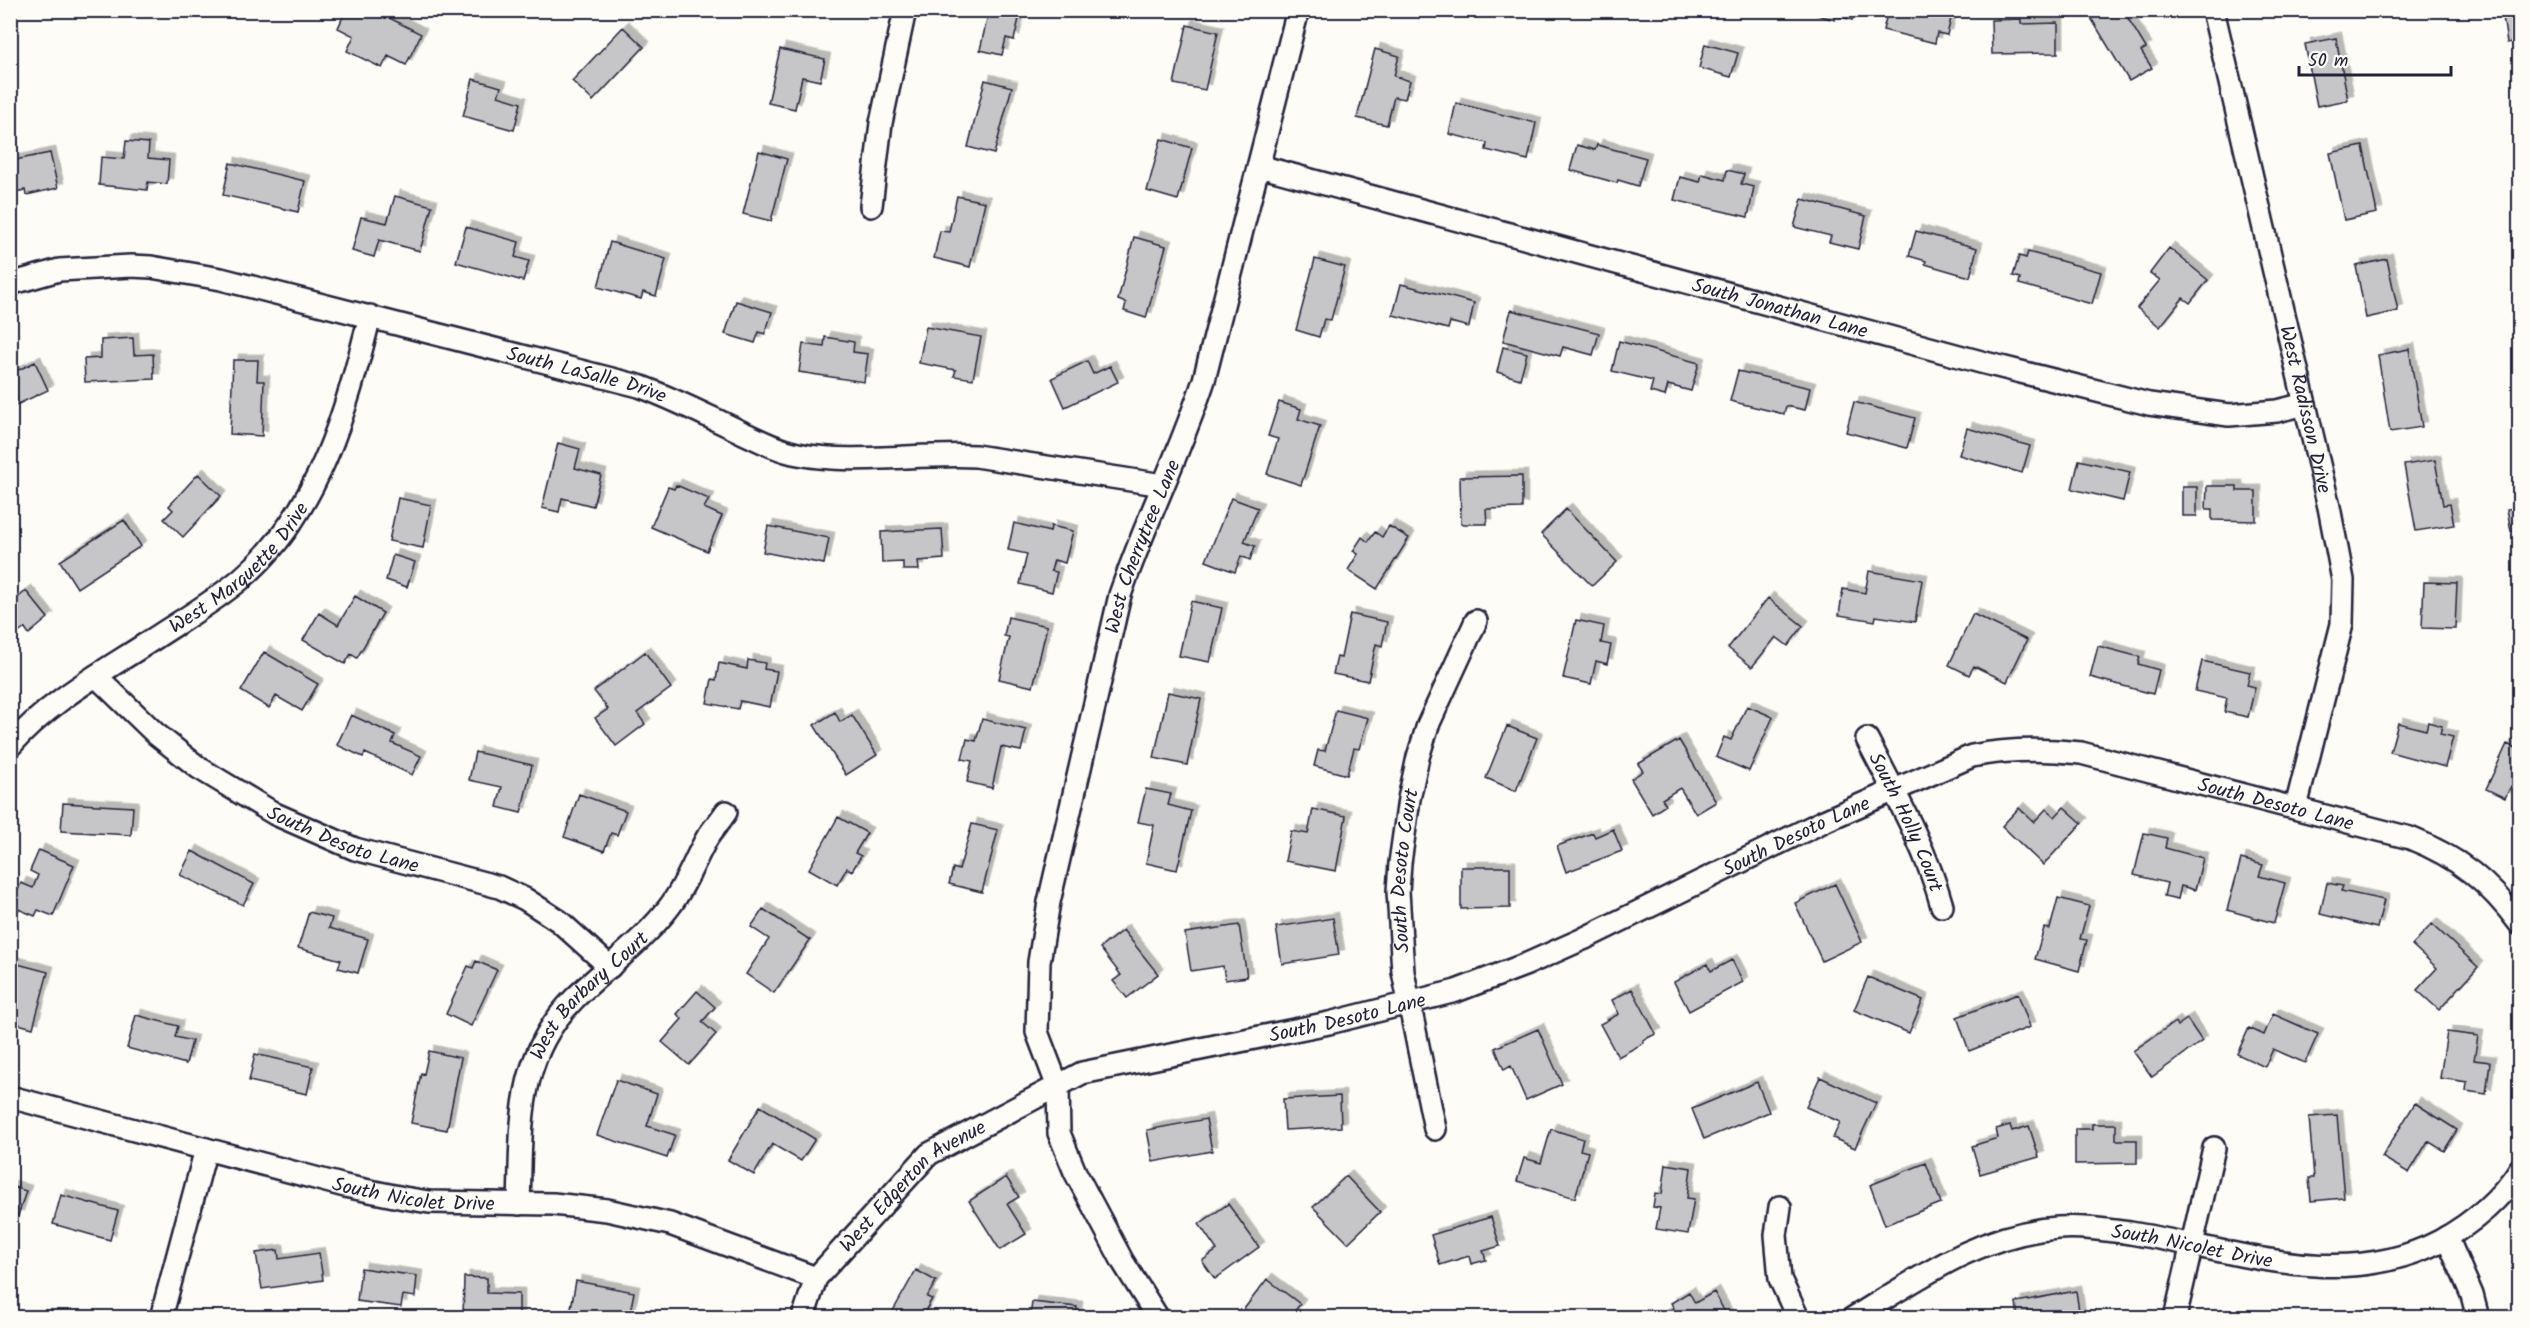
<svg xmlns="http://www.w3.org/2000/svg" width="2530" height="1328" viewBox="0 0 2530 1328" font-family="Kalam,sans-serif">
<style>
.building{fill:#c6c6c8;stroke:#22223b;stroke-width:1.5;filter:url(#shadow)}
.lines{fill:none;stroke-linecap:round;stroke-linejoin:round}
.minor-casing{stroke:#22223b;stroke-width:26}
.minor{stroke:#fdfcf7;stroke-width:21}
.labels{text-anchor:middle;stroke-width:4.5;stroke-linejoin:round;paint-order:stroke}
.street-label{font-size:20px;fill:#22223b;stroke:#fdfcf7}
</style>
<defs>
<filter id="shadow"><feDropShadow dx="5.5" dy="-5.5" stdDeviation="0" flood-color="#0004"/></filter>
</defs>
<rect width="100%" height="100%" fill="#fdfcf7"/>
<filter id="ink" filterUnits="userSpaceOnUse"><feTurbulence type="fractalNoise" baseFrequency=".0167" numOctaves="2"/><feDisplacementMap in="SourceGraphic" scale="12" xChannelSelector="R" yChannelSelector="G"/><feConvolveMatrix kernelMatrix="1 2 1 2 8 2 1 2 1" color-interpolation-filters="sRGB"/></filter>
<g filter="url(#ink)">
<!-- building -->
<path class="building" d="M346 10H374L421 34 406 65 388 56 382 68 347 51 354 36 338 28Z
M989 10H1021L1014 40 1006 38 1002 55 980 50Z
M1800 10H1855L1852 20 1836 15 1835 20Z
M1888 10H1937L1952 14 1947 35 1937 33 1935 43 1883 30Z
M2104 10H2123L2146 48 2141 51 2152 68 2129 81 2091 18Z
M2502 10H2520V41L2507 43Z
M2021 19V24L2058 23V53L1992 54 1991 20Z
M1187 25 1218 32 1205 90 1174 84Z
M623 27 644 47 593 101 572 81Z
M2336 38 2348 100 2317 106 2305 44Z
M1705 44 1738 53 1731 77 1699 68Z
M780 49 825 59 820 81 802 77 795 109 768 103Z
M1375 49 1399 56 1394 76 1410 81 1405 99 1394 97 1387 125 1357 118Z
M473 79 501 87 498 96 521 103 514 130 463 116Z
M985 80 1012 87 994 154 968 147Z
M1456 103 1536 123 1528 160 1486 150 1487 143 1449 134Z
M1161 139 1192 148 1178 200 1147 191Z
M126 141 149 143 148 158 169 160 167 184 148 182 147 190 99 185 101 157 124 159Z
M1577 145 1595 150 1597 145 1646 158 1638 186 1618 180 1617 183 1570 170Z
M2363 146 2377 213 2344 220 2330 153Z
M759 151 787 159 771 221 743 214Z
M50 153 58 188 26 195 25 190 10 193V161Z
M230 163 305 181 298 212 223 195Z
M1727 170 1744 174 1741 184 1754 187 1748 217 1674 200 1680 177 1700 182 1702 174 1725 180Z
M395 196 432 206 420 251 379 240 374 257 352 251 361 217 387 223Z
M957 196 985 202 970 267 934 258 940 231 949 232Z
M1802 199 1866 216 1858 249 1829 242 1831 236 1794 227Z
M466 227 519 242 515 257 529 261 523 281 456 262Z
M1916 231 1977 248 1970 277 1925 264 1926 261 1909 256Z
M1134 237 1166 246 1146 318 1124 311 1126 303 1118 300Z
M610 242 666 259 656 296 643 292 641 299 598 287Z
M2169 248 2208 280 2190 303 2183 298 2160 327 2137 308 2160 280 2150 273Z
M2028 252 2101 272 2092 304 2019 284 2020 278 2013 276 2019 256 2026 258Z
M1315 259 1345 267 1331 320 1324 319 1319 337 1296 330Z
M2387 259 2398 311 2366 318 2356 266Z
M1401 284 1474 303 1469 327 1450 322 1448 329 1393 315Z
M736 301 772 312 765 334 759 332 755 343 725 334Z
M1511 310 1599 333 1593 355 1563 347 1560 356 1503 341Z
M926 327 981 337 973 379 954 376 956 370 919 363Z
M825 337 854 342 853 352 868 354 864 382 799 372 803 344 824 347Z
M133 338 134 355 153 354 154 379 85 382 84 359 101 358V340Z
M1619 341 1699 363 1691 391 1668 385 1665 396 1650 392 1653 381 1612 371Z
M1503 347 1527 353 1520 379 1497 372Z
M2409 349 2422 427 2390 432 2378 355Z
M233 360H258L257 381H264L262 436 230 434Z
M1087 361 1093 374 1110 366 1118 382 1065 407 1052 378Z
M35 362 48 390 10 408V374Z
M1738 371 1810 388 1805 410 1786 406 1784 414 1730 401Z
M1279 402 1301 409 1298 419 1320 426 1301 485 1267 474 1278 439 1268 436Z
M1854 402 1915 418 1907 448 1846 432Z
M1967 428 2030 446 2022 473 1959 455Z
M558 443 580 449 575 468 601 475 593 506 562 498 559 512 542 508Z
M2079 460 2130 472 2123 501 2072 489Z
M2435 460 2443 505 2450 504 2454 525 2416 531 2404 465Z
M198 474 221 496 183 537 164 519 173 510 169 506Z
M1522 476V508L1486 509 1487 524H1461L1460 477Z
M676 485 709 499 704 508 722 516 707 551 651 527 668 487 674 489Z
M2207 486H2237V491H2256V521L2212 520V509H2206Z
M2182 487H2197V516H2182Z
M398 498 431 505 423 548 389 541Z
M1231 498 1258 508 1244 542 1255 546 1250 560 1241 556 1235 572 1206 561Z
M2520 507V529L2511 531 2507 509Z
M1566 509 1617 562 1592 586 1541 534Z
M124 520 141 546 77 588 60 561Z
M1014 523 1050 532 1051 526 1073 531 1065 563 1054 560 1051 571 1057 572 1052 592 1020 584 1027 554 1008 550Z
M768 526 829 538 824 564 763 552Z
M1389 526 1409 538 1377 589 1348 570 1358 554 1353 551 1362 537 1368 542 1375 532 1382 537Z
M942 529 944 559 918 561 919 570H903V562L882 563 881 532Z
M393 555 415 562 407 587 386 580Z
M1869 571 1922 580 1915 622 1876 616 1875 621 1839 615 1843 589 1865 593Z
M2424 582 2457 583 2455 629 2422 628Z
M26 591 48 618 29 634 25 628 10 639V604Z
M355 596 383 613 357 658 351 654 345 664 303 640 319 613 338 625Z
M1768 598 1803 626 1788 646 1776 637 1752 667 1728 648Z
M1191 601 1222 608 1210 662 1179 656Z
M1350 614 1387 622 1382 646 1376 644 1368 681 1333 674 1337 657 1341 658Z
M1973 614 2027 640 2007 682 1974 666 1969 675 1949 665Z
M1008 617 1047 626 1033 687 999 679 1009 637 1004 636Z
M1576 620 1604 626 1601 643 1611 645 1607 664 1596 661 1591 684 1563 678Z
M2098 646 2140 657 2138 664 2159 670 2153 694 2090 677Z
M264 652 318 684 302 711 276 696 269 708 241 691Z
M645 652 671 688 637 713 645 724 616 746 595 718 608 709 594 691Z
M748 660 765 663 764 669 777 671 770 707 740 701 738 709 707 703 712 679 716 680 719 663 747 669Z
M2202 661 2250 672 2247 685 2255 687 2248 717 2224 712 2227 698 2195 691Z
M1168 692 1201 699 1187 765 1154 758Z
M1747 706 1773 717 1749 771 1716 757 1724 737 1731 740Z
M1336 710 1368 718 1359 749 1354 748 1347 775 1314 766 1318 750 1325 751Z
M835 712 840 722 852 715 877 755 846 775 814 725Z
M351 715 395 735 392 743 421 756 412 775 365 753 363 757 337 745Z
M982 719 1026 730 1021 751 1001 747 992 788 967 782 972 761 962 759 967 739 976 741Z
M2428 722 2442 726 2440 734 2453 737 2445 767 2390 752 2398 723 2426 730Z
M1507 726 1537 738 1516 791 1486 778Z
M1679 740 1716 802 1696 814 1680 788 1662 799 1666 805 1652 814 1631 779 1643 771 1638 764Z
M2507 744 2520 750V791L2511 786 2505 798 2486 789Z
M475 752 532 765 521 813 497 807 502 787 469 780Z
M1146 789 1171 794 1168 805 1191 811 1177 870 1146 863 1154 825 1138 822Z
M579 794 626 811 617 835 611 833 604 851 564 837Z
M63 803 133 807 131 835 61 831Z
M2064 807 2082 823 2043 865 2002 826 2019 808 2034 822 2046 809 2055 817Z
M1313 809 1346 816 1336 871 1285 861 1291 831 1308 834Z
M838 817 867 833 855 853 861 856 852 871 847 868 837 885 809 869Z
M972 824 998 830 982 892 949 884 953 868 959 870Z
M1613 829 1622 851 1566 872 1557 846 1593 833 1595 837Z
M2144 833 2167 838 2165 848 2203 858 2195 890 2181 886 2178 899 2164 896 2167 883 2134 875Z
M39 850 74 865 53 916 38 910 35 916 11 906 21 883 33 888 38 875 30 871Z
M192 851 254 884 243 905 180 875Z
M2241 859 2263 865 2259 876 2285 883 2274 923 2227 910Z
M1461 867H1510V908L1461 909Z
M2327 883 2343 886 2341 891 2384 900 2377 928 2320 914Z
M1835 884 1862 942 1822 961 1795 903Z
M2058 898 2089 906 2080 939 2087 940 2079 971 2035 959 2044 928 2050 929Z
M763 909 810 940 774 993 746 974 769 939 751 927Z
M309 912 332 918 329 928 368 939 358 973 338 968 341 960 298 948Z
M1333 918 1339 955 1282 964 1276 927Z
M2432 924 2478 967 2439 1010 2417 990 2437 968 2412 945Z
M1239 925 1247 977 1225 980 1223 966 1191 971 1185 933Z
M1123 930 1158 974 1127 998 1113 981 1121 975 1100 948Z
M1732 960 1743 982 1689 1011 1674 982 1707 964 1711 971Z
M476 961 497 970 471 1026 446 1014 468 966 473 968Z
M10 962 48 972 33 1028 11 1022 14 1008 10 1007Z
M1868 977 1923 1000 1909 1033 1854 1010Z
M1632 989 1656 1034 1643 1040 1644 1043 1618 1057 1600 1024 1619 1014 1612 1000Z
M697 991 715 1007 702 1022 716 1034 689 1065 662 1042 682 1019 677 1014Z
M2018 994 2030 1027 1969 1051 1957 1017Z
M2273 1014 2318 1034 2305 1063 2273 1049 2265 1067 2237 1054 2249 1028 2264 1035Z
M136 1015 178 1026 175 1037 192 1041 186 1064 127 1048Z
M2187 1019 2202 1041 2152 1077 2133 1051 2175 1022 2177 1026Z
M1538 1029 1562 1084 1526 1100 1511 1066 1504 1070 1495 1048Z
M2447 1032 2478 1036 2474 1060 2490 1062 2486 1094 2466 1091 2467 1082 2440 1078Z
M429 1051 461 1058 447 1130 411 1123 421 1073 424 1074Z
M255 1054 313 1067 307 1094 249 1081Z
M1820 1077 1876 1103 1855 1148 1833 1138 1840 1122 1806 1107Z
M616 1080 657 1094 647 1126 675 1135 667 1158 597 1135Z
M1757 1082 1769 1112 1704 1139 1692 1109Z
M1340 1096 1341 1127 1285 1130 1283 1099Z
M2415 1103 2457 1130 2444 1151 2428 1141 2409 1173 2382 1157Z
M760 1106 815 1139 801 1161 772 1144 754 1175 728 1160Z
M2337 1115 2344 1198 2311 1201 2309 1178H2314L2309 1117Z
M1206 1119 1212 1151 1153 1162 1147 1130Z
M2092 1124H2116V1140H2137V1163L2075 1164V1129H2092Z
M2010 1125 2012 1131 2029 1126 2039 1157 1980 1174 1972 1146 1998 1138 1996 1129Z
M1551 1129 1583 1139 1580 1150 1588 1152 1575 1198 1517 1181 1524 1158 1541 1163Z
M1926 1163 1941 1203 1885 1225 1870 1185Z
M1666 1164 1691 1168 1687 1198 1694 1199 1688 1234 1656 1229 1660 1208 1653 1207 1655 1193 1662 1194Z
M1346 1176 1380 1212 1348 1243 1313 1207Z
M1006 1177 1019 1197 1007 1204 1026 1234 1000 1250 969 1201Z
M10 1186 26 1191 18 1216 10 1214Z
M61 1195 118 1211 110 1240 53 1224Z
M1228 1204 1259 1247 1215 1279 1202 1261 1217 1250 1199 1224Z
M1491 1217 1500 1246 1483 1251 1486 1260 1471 1264 1469 1256 1440 1265 1431 1235Z
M278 1250 279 1259 319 1253 323 1280 262 1289 256 1253Z
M361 1268 417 1276 415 1297 403 1295 401 1307 357 1301Z
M916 1270 936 1281 927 1297 932 1299 921 1318H889Z
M464 1277 487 1278V1293L519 1294V1318H463Z
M1267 1279 1300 1304 1290 1318H1255L1244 1309Z
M576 1281 634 1292 629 1318H592L570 1313Z
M2076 1291 2080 1318H2018L2016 1302Z
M1689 1292 1695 1303 1714 1292 1728 1318H1663L1661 1315 1674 1308 1671 1303Z
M1032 1302 1077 1307 1076 1318H1030Z"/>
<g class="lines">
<!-- minor casing -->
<g class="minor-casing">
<g id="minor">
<path id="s1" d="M2213 10 2329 507 2343 580 2342 624 2296 807"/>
<path id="s2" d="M1259 166 1981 362 2149 404 2229 415 2277 411 2305 404"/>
<path d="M871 206 881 123 905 10"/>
<path id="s3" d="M10 284 59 270 131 266 151 267 221 279 639 386C672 398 703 414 735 429 755 438 776 450 798 454 853 465 919 453 976 456L1163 485"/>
<path id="s4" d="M96 676 156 734 199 768 275 814 355 849 499 887 525 899 559 921 610 967"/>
<path id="s5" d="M1867 739C1895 793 1926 848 1942 906"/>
<path id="s6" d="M10 746C49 701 103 672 152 640 182 620 214 602 242 578 319 512 346 411 370 316"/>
<path id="s7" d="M10 1097 345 1186 404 1198 429 1202 553 1204 607 1210 670 1224 816 1278"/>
<path id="s8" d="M1435 1129 1403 972 1398 891 1400 863 1409 799 1418 757 1428 725 1476 621"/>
<path id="s9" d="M519 1204C522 1127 515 1058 575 998 606 967 643 942 670 906 686 885 694 861 707 838 713 829 720 821 726 812"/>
<path d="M1780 1207 1776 1235 1780 1279 1798 1318"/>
<path d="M2447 1237 2472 1295 2478 1318"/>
<path d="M161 1318 206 1149"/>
<path id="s10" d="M803 1318 816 1278 929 1154 1082 1073 1329 1023 1456 991 1527 964 1583 939 1824 821 1972 756C2008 749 2044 749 2081 753L2410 838C2458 857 2489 882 2520 924"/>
<path id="s11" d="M1158 1318 1123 1262 1075 1172 1059 1133 1058 1087 1037 1032 1039 962 1049 902 1120 595C1145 522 1180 453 1204 380L1298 10"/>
<path id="s12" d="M1853 1318C1918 1279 1980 1233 2058 1228 2082 1226 2106 1230 2130 1233 2233 1249 2341 1293 2440 1241 2471 1224 2500 1200 2520 1169"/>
<path d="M2175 1318 2214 1148"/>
</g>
</g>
<!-- minor -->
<use href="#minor" class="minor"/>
</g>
</g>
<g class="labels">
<!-- street labels -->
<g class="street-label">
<text dy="7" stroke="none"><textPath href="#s2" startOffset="540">South Jonathan Lane</textPath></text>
<text dy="7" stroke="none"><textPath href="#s3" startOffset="592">South LaSalle Drive</textPath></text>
<text dy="7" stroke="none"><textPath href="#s1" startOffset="410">West Radisson Drive</textPath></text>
<text dy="7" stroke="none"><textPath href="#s11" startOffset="814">West Cherrytree Lane</textPath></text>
<text dy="7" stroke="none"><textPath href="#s6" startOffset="292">West Marquette Drive</textPath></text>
<text dy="7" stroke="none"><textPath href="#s10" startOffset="1644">South Desoto Lane</textPath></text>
<text dy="7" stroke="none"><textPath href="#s5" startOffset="92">South Holly Court</textPath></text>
<text dy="7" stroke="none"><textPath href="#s10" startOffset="1140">South Desoto Lane</textPath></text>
<text dy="7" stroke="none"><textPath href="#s4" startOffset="300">South Desoto Lane</textPath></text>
<text dy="7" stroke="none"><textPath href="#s8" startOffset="262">South Desoto Court</textPath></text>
<text dy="7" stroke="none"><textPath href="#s9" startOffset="231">West Barbary Court</textPath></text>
<text dy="7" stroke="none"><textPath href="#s10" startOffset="654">South Desoto Lane</textPath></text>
<text dy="7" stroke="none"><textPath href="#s10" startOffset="177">West Edgerton Avenue</textPath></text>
<text dy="7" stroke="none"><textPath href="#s7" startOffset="416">South Nicolet Drive</textPath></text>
<text dy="7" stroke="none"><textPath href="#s12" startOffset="362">South Nicolet Drive</textPath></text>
</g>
</g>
<!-- margin -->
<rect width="2530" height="1328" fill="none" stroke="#fdfcf7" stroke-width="36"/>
<rect x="18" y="18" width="2494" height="1292" fill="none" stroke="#22223b" stroke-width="2" filter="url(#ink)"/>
<!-- scale -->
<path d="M2299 66v9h152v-9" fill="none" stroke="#22223b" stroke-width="3"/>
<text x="2308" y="66" font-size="18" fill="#22223b" stroke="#fdfcf7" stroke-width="4.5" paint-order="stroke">50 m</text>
</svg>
